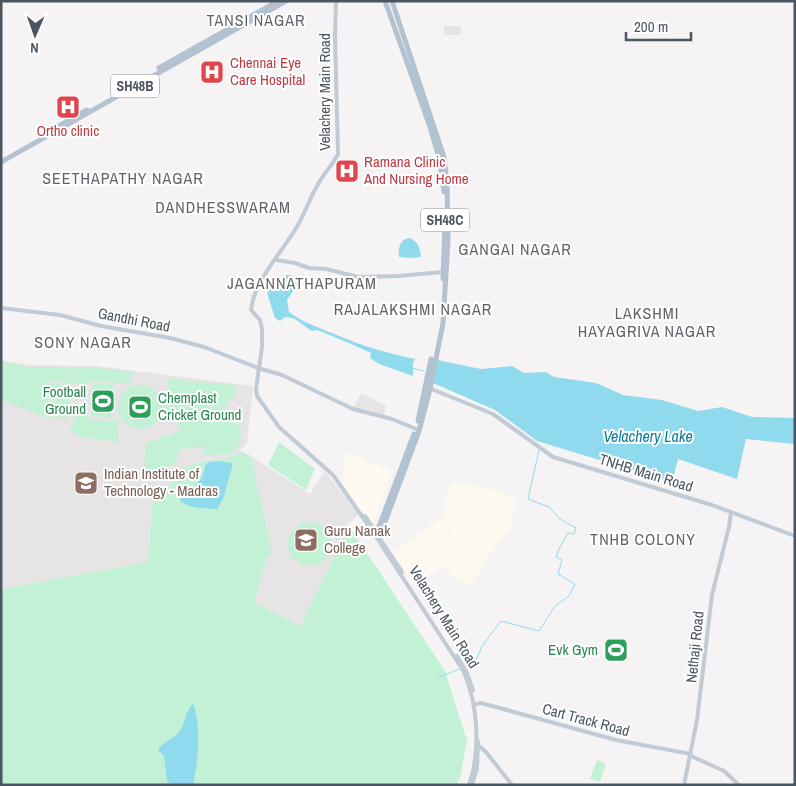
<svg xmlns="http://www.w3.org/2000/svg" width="796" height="786" viewBox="0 0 796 786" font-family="'Archivo Narrow',sans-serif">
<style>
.commercial{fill:#fdf9ef}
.education{fill:#e6e4e5}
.green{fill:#c3f1d5}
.water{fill:#90daee}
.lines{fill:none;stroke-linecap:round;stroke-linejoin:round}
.stream{stroke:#90daee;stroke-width:1}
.secondary{stroke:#c1cbd6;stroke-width:4}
.primary{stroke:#b3c2d1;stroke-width:5}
.labels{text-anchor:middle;stroke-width:4;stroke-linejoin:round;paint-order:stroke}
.shield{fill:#fff;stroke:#808990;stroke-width:1}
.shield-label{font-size:14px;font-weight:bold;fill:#4a5661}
.health-label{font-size:15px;fill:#be3a42;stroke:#fff;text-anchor:start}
.street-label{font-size:15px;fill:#4a5661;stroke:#fff}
.leisure-label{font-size:15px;fill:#27864d;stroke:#fff;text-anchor:end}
.education-label{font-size:15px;fill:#785e54;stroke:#fff;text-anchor:start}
.neighbourhood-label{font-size:16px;letter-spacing:1px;fill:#5f6368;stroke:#fff}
.water-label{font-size:16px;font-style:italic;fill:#0c7c9b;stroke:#fff}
</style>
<rect width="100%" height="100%" fill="#f5f3f3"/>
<!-- commercial -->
<path class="commercial" d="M346 452 392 471 374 522 367 518 343 485 344 460Z
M452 482 479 486 502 492 516 499V504L512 515 513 525 496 545 470 587 453 577 446 565 412 584 410 582 414 578 446 558 451 534 443 515V506Z
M443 517 450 534 445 558 410 579 393 552Z"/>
<!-- education -->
<path class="education" d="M444 26H461V35H444Z
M1 360 29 365 97 366 253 386 247 443 240 451 229 458 194 463 176 473 165 493 153 494 148 562 1 589Z
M361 393 386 406 384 415 353 409Z
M251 456 310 494 325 471 358 514 346 526H349L300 626 254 602 268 555 271 553Z"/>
<!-- green -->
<path class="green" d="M1 361 29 367H91L133 372 130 384 91 381 88 385 50 381 47 418 1 400Z
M168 379 237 385 233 398 227 402 224 418 242 427C240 458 230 454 204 455L203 446 179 450 177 462 155 474 145 472 146 443 181 431 175 418 163 421Z
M93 383 114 385 112 418 91 416Z
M52 384 71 385 69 418 50 417Z
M118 407a22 22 0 1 1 44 0a22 22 0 1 1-44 0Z
M78 412 87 414 91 420 105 421 117 420 119 442 80 437 70 429Z
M279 442 315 469 306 490 268 465Z
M240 451 251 456 272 553 268 555 254 602 300 626 349 526 445 671 467 741 460 778 456 785H1V589L148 562 153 494 165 493 176 473 194 463 229 458Z
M288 544a22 22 0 1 1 44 0a22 22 0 1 1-44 0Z
M597 760 606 764 600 782 590 779Z"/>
<!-- water -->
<path class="water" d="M410 238C419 243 420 248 421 257L410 258 399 257C398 247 400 239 410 238Z
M286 275H291L296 278 297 285 287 300 289 312C302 322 317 327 332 333 359 345 386 353 415 359L413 363V376L379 364 370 358 371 353 329 334 316 330 312 331C303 326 297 317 285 317L280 321 275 318 267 293 270 289H277L281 281Z
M437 360 481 369 512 366 524 373 546 372 554 377 596 383 623 395 662 400 698 411 722 407 752 417 795 418V444L746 439 737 479 678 459 672 482 537 441 495 410 433 383Z
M218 461 232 463V467L223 499 217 509C205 508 190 509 180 501L183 489H193L202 477 206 464 209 462Z
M193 704C202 725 198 763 193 785H172L167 781 164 756 158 750C164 740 172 741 179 732 186 724 184 712 193 704Z"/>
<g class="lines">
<!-- stream -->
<path class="stream" d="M326 333 345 341
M412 368 423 371
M465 663 477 658 482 646 501 621 539 631 555 606 569 596 575 584 558 574 562 560 556 557 560 547 568 533 574 534 576 528 560 519 549 507 528 499 539 450
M438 678 459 669"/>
<!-- secondary -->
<path class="secondary" d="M336 1 335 35 338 154C332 166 323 174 317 186 309 200 304 216 295 230 280 254 254 282 251 310L260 320 262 329V347L256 389 257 396 279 427 333 475 373 532 464 672C478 706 481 750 469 785
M276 260 295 263 309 268 326 269 358 277 398 276 443 272
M1 308 60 315 101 326 170 338 204 347 258 368 282 375 353 409 392 419 416 429
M429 388 493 414 553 457 712 505 795 536
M365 516 402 572
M457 656 466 671 473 690
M476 704 481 703 616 740 691 754
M478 745 486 752 512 785
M691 756 724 771 739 785
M472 785 477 768 478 741
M684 785 697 720 712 595 729 527 731 513"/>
<!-- primary -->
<path class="primary" d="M385 1 429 124 439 157 444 192
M159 68 278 1
M57 127 87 110
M1 162 286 1
M443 279 445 223
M418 421 431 359
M373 532 379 527 414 434
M375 536 382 530 419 431 430 389 443 323 448 240 447 183 444 157 392 1"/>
</g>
<!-- icons -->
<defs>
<g id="hospital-square" transform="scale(1.25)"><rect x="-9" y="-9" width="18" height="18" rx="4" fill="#e0444e" stroke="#fff"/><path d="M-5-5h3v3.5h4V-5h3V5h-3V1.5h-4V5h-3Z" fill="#fff"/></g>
<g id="stadium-square" transform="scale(1.25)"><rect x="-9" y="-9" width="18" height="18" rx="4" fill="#2e9e5b" stroke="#fff"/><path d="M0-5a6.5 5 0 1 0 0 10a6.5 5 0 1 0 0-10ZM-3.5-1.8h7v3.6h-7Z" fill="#fff"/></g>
<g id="university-square" transform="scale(1.25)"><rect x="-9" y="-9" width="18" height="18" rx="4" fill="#8d6e63" stroke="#fff"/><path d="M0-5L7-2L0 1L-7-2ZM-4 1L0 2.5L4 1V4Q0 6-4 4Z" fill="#fff"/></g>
</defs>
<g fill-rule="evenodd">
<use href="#hospital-square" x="212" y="72"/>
<use href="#hospital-square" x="68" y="107"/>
<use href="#hospital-square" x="347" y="171"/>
<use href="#stadium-square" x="103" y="401"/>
<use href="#stadium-square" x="140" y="407"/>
<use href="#university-square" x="86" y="483"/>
<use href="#university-square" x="306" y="540"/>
<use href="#stadium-square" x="616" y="650"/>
</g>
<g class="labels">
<!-- shield labels -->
<g class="shield">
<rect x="111" y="74.5" width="48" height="23" rx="4"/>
<rect x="421" y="208.5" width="48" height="23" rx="4"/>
</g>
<g class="shield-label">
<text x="135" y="91">SH48B</text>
<text x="445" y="225">SH48C</text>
</g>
<!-- health labels -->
<g class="health-label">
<text x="230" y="68">Chennai Eye<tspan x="230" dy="17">Care Hospital</tspan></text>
<text x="68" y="136" text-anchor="middle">Ortho clinic</text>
<text x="364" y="167">Ramana Clinic<tspan x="364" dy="17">And Nursing Home</tspan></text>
</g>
<!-- street labels -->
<g class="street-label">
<text transform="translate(325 92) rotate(-90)" y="5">Velachery Main Road</text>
<text transform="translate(134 320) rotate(11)" y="5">Gandhi Road</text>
<text transform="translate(646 473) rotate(17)" y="5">TNHB Main Road</text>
<text transform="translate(444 617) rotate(58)" y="5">Velachery Main Road</text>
<text transform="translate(695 647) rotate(-84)" y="5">Nethaji Road</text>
<text transform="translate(586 720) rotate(15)" y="5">Cart Track Road</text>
</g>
<!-- leisure labels -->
<g class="leisure-label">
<text x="86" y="397">Football<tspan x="86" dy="17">Ground</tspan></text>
<text x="158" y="403" text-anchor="start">Chemplast<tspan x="158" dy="17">Cricket Ground</tspan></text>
<text x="598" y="655">Evk Gym</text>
</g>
<!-- education labels -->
<g class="education-label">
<text x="104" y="479">Indian Institute of<tspan x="104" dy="17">Technology - Madras</tspan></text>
<text x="324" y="536">Guru Nanak<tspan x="324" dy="17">College</tspan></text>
</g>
<!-- neighbourhood labels -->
<g class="neighbourhood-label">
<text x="256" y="26">TANSI NAGAR</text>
<text x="123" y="184">SEETHAPATHY NAGAR</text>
<text x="223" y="213">DANDHESSWARAM</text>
<text x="515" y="255">GANGAI NAGAR</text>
<text x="302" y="289">JAGANNATHAPURAM</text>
<text x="413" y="315">RAJALAKSHMI NAGAR</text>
<text x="647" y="319">LAKSHMI<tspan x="647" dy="18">HAYAGRIVA NAGAR</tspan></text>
<text x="83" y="348">SONY NAGAR</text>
<text x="643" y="545">TNHB COLONY</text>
</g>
<!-- water labels -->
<g class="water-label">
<text x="648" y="442">Velachery Lake</text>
</g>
</g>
<!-- border -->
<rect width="796" height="786" fill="none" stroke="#4a5661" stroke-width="5"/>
<!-- north arrow -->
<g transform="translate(35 35) rotate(182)" stroke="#ffffff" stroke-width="4" paint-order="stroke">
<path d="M0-4L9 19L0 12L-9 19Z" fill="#4a5661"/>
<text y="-8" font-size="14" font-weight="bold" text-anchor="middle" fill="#4a5661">N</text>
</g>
<!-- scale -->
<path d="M626 32v8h65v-8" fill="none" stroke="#4a5661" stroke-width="2.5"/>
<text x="634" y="32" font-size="15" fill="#4a5661" stroke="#ffffff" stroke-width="4" paint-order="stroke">200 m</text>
</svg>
